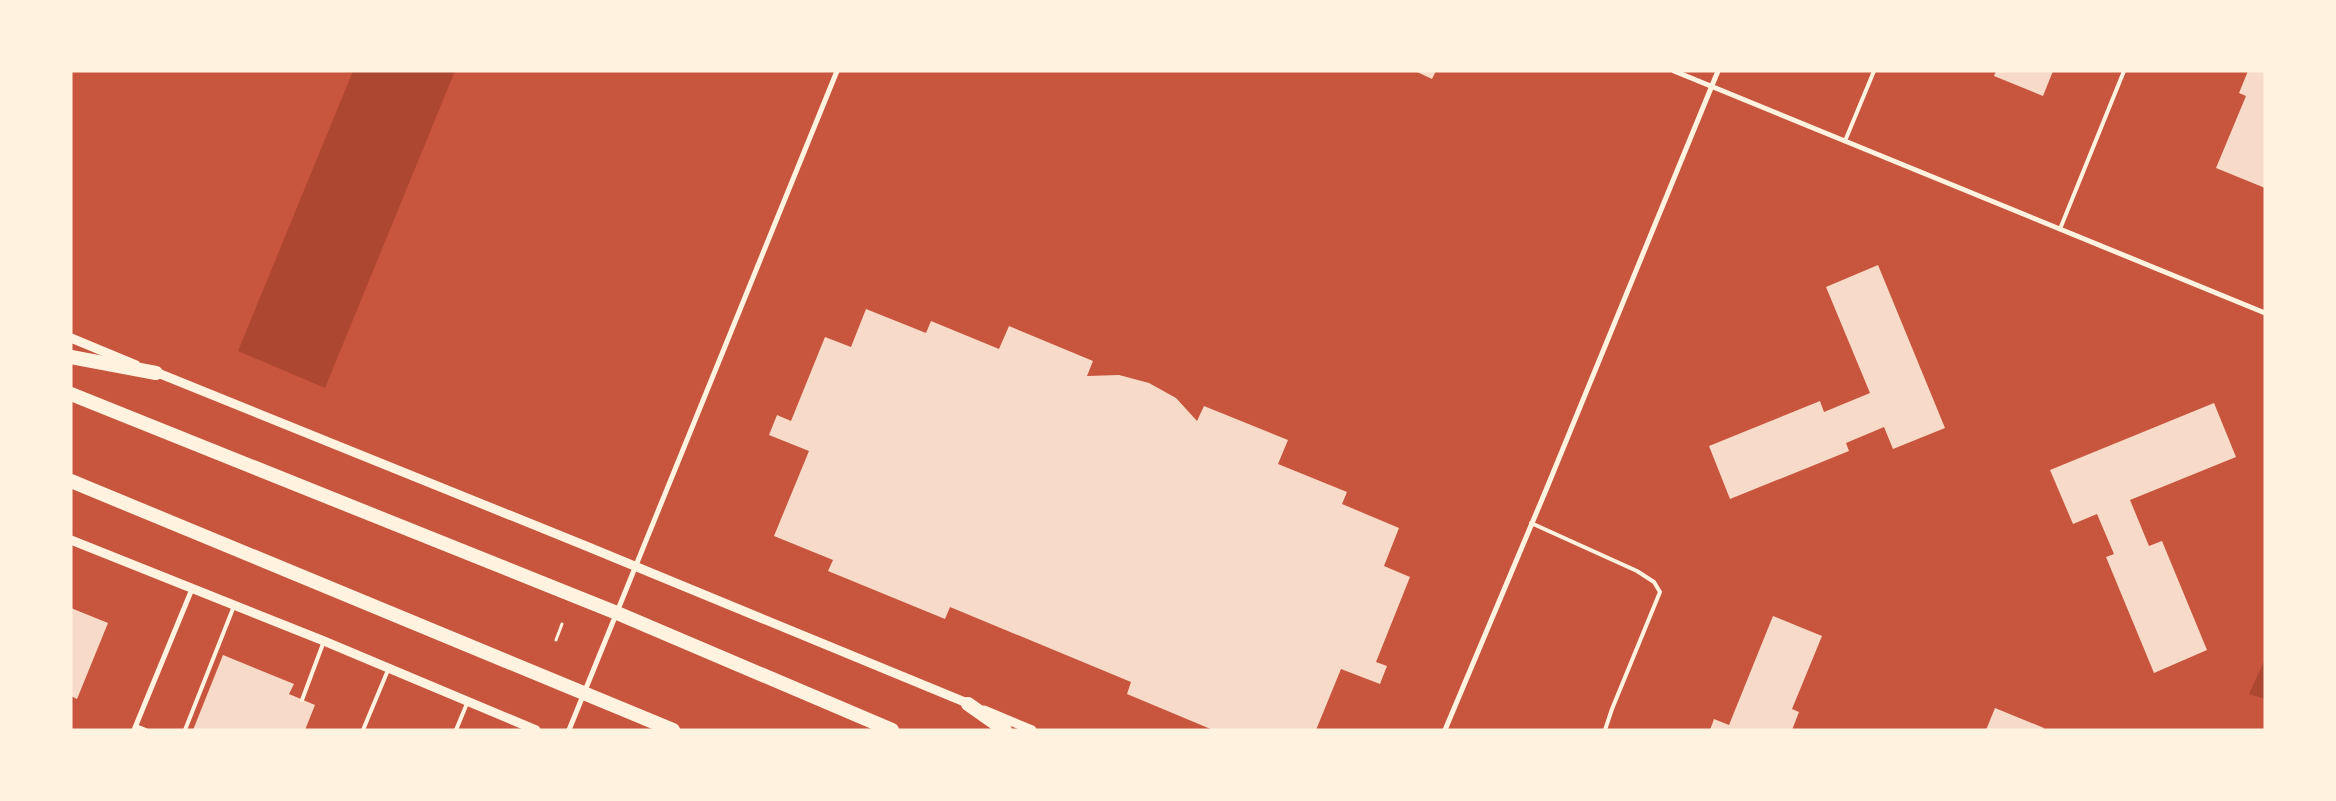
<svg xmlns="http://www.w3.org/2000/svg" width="2336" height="801" viewBox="0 0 2336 801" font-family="Karla,sans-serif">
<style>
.green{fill:#ae4732}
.building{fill:#f7dbc8}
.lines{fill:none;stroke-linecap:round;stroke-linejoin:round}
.path{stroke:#fff3e0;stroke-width:3}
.service{stroke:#fff3e0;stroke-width:4}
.minor{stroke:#fff3e0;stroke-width:5}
.tertiary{stroke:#fff3e0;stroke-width:9}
.trunk{stroke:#fff3e0;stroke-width:14}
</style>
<rect width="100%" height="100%" fill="#c8553d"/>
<!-- green -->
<path class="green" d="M353 71H455L325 388 238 351Z
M2265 659V699L2249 694Z"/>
<!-- building -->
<path class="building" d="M1415 71H1436L1432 79Z
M1996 71H2053L2043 96 1994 76Z
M2248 71H2265V188L2216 168 2246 96 2239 93Z
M1878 265 1945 428 1893 449 1884 427 1846 443 1849 451 1730 499 1709 446 1820 401 1824 412 1870 393 1826 287Z
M866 309 926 333 931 321 999 349 1009 326 1093 361 1087 376 1119 375 1149 383 1176 398 1197 421 1204 406 1288 440 1278 464 1347 492 1342 504 1399 528 1384 566 1410 577 1376 662 1387 666 1380 684 1341 669 1316 730H1213L1127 694 1131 682 950 607 945 619 828 571 833 560 774 536 809 451 769 435 777 415 791 421 825 337 851 347Z
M2214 403 2236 457 2130 500 2149 546 2162 541 2207 650 2154 673 2106 557 2114 554 2097 514 2073 524 2050 470Z
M71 608 108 623 77 699 71 696Z
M1773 616 1822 636 1792 709 1799 712 1792 730H1710L1714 719 1729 725Z
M223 655 294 684 289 694 315 705 305 730H193Z
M1995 708 2044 728 2043 730H1986Z"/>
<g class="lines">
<!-- path -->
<path class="path" d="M556 640 562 624"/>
<!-- service -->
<path class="service" d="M1845 141 1874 71
M2060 229 2124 71
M1531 523 1637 571 1654 582 1660 592 1612 709 1605 730
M302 700 324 641
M136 726 146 730
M185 730 234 606
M363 730 388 670
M456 730 468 701"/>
<!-- minor -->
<path class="minor" d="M1674 71 2265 313
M134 730 192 589
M569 730 837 71
M1445 730 1546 490 1718 71"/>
<!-- tertiary -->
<path class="tertiary" d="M71 338 136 365
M153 371 586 546 972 705
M71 540 324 641 536 730
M984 710 1032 730"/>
<!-- trunk -->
<path class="trunk" d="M71 357 156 373
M71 394 617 613 892 730
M71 481 673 730
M968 704 1005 730"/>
</g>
<!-- border -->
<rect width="2336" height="801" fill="none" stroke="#fff3e0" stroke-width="145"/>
</svg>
